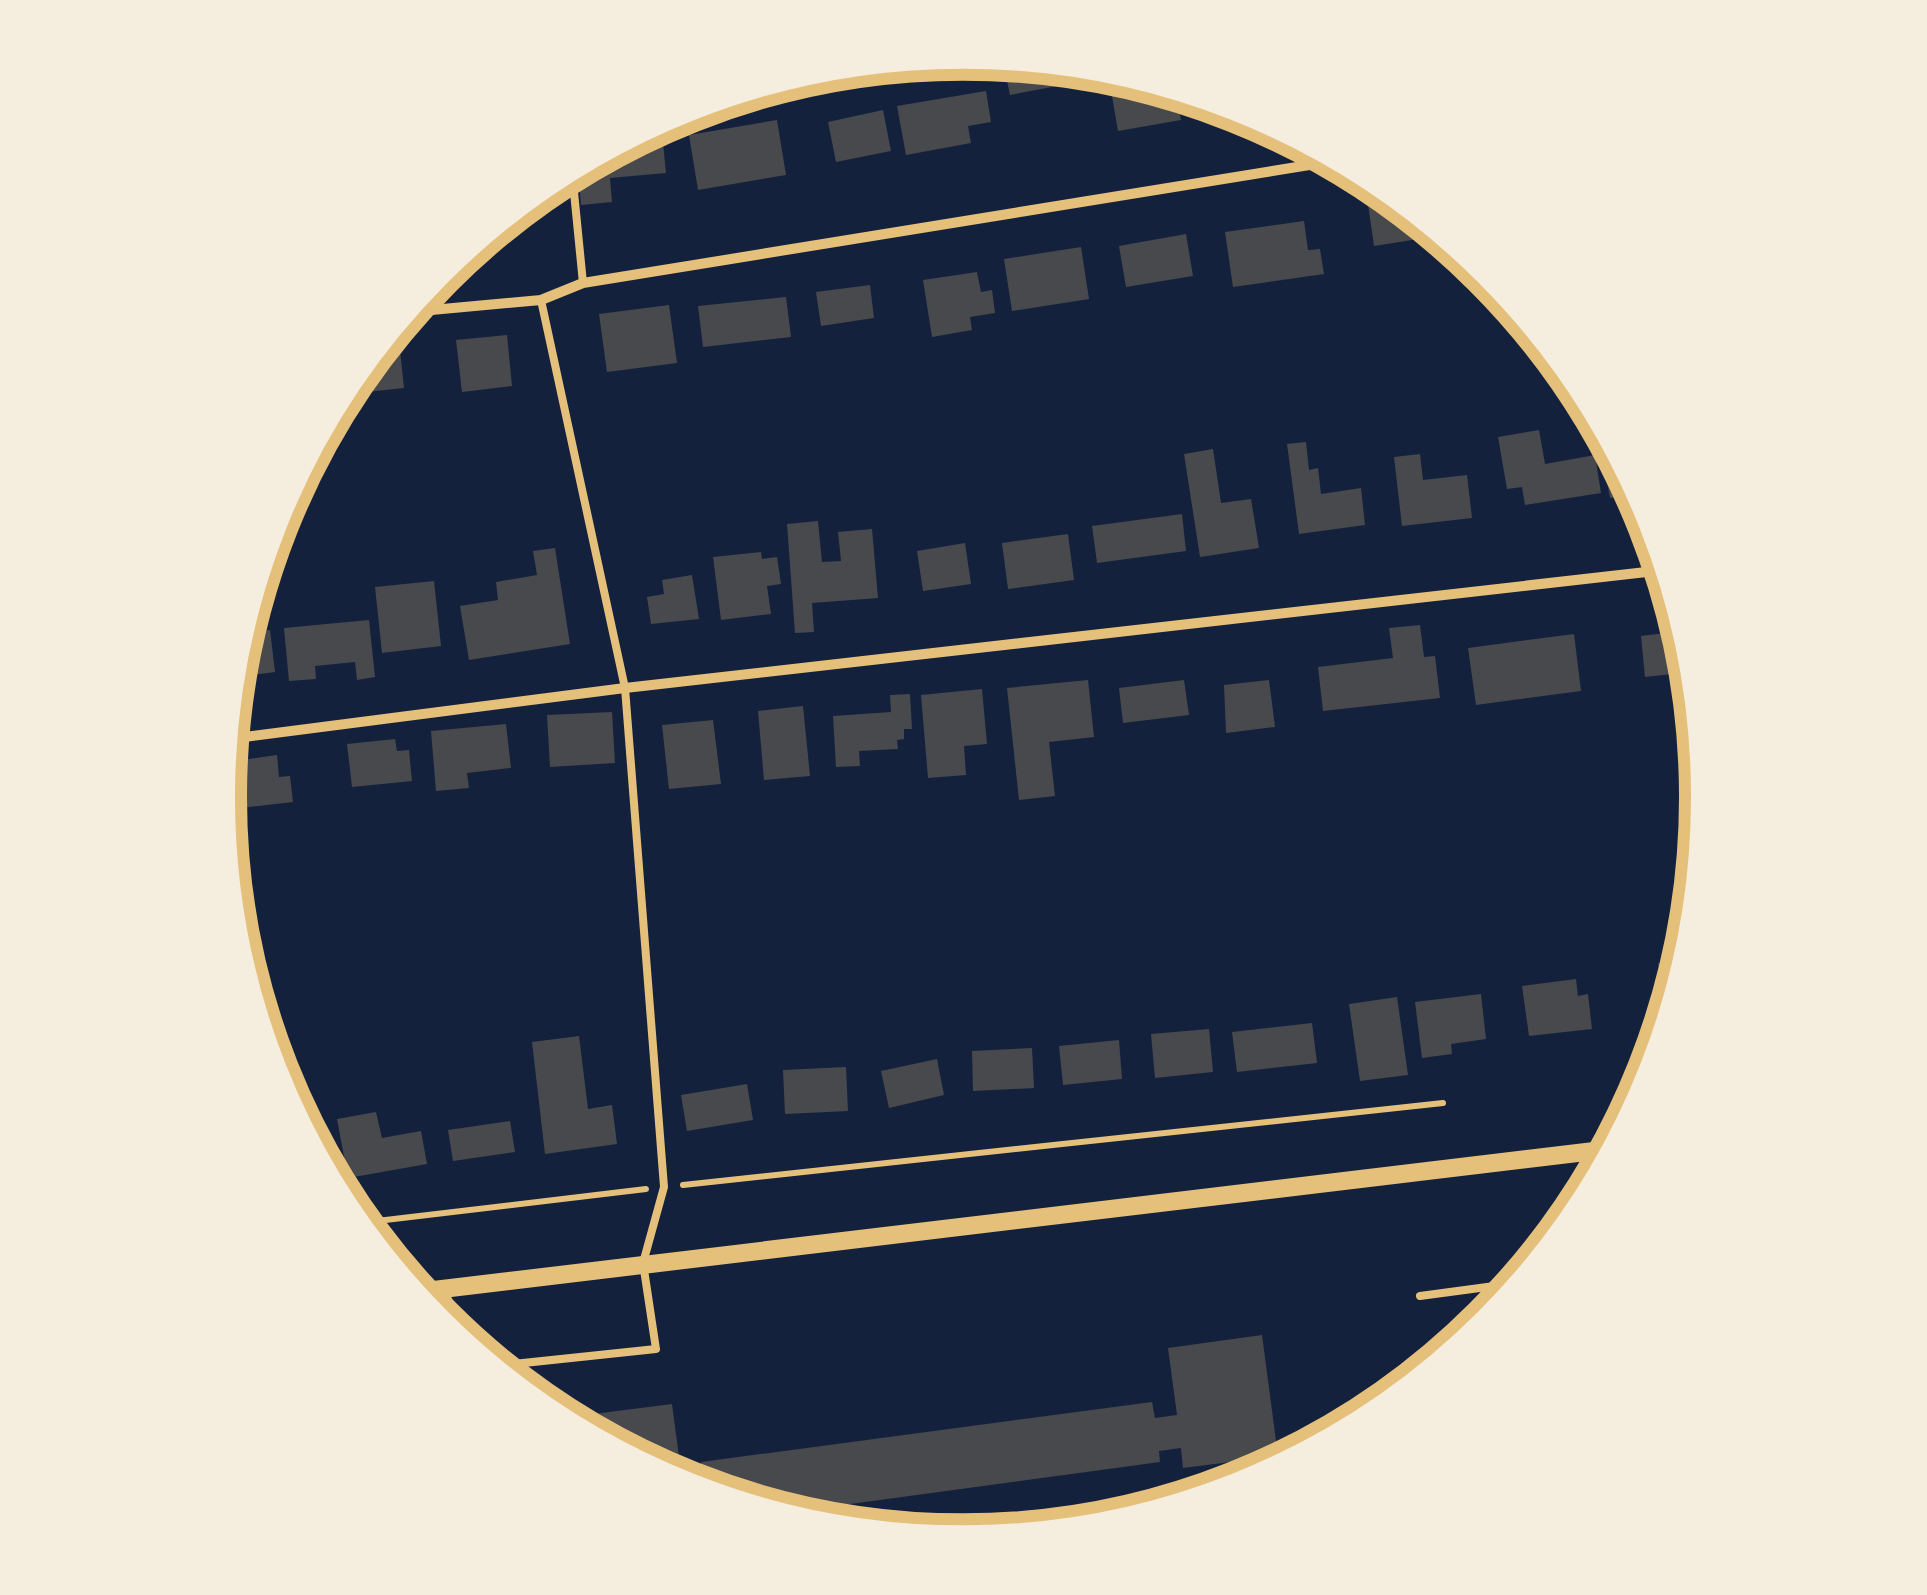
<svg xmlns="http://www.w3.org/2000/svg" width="1927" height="1595" viewBox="0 0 1927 1595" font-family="'Noto Sans',sans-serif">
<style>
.building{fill:#48494c}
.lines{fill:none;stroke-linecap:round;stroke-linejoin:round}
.path{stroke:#e5c07b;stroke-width:6}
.service{stroke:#e5c07b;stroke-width:8}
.minor{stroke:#e5c07b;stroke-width:10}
.tertiary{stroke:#e5c07b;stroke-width:18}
.rim{fill:none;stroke:#e5c07b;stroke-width:12}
</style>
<rect width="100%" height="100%" fill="#14213d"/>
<!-- building -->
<path class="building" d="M1003 61 1070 68 1073 83 1010 95Z
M1140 81 1176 92 1181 120 1118 131 1112 96 1142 90Z
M986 91 991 122 968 126 971 143 906 155 897 106Z
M883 110 891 151 836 162 828 122Z
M777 120 786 175 698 190 689 135Z
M635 138 636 146 663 143 666 173 610 178 612 202 581 205 578 168Z
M1396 200 1430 227 1431 237 1374 246 1368 204Z
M1304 221 1308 250 1320 249 1324 274 1233 287 1225 232Z
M1186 234 1193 276 1126 287 1119 246Z
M1081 247 1089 299 1012 311 1004 259Z
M977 272 981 292 992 290 995 313 970 317 972 330 932 337 923 280Z
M870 285 874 318 821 326 816 292Z
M786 297 791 337 703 347 698 306Z
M669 305 677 363 607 372 599 314Z
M507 335 512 386 462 392 456 340Z
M399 341 404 388 348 394 349 386 384 342Z
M1539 430 1545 464 1595 455 1601 493 1525 505 1522 487 1507 489 1498 437Z
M1306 442 1309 470 1318 468 1321 494 1361 488 1365 525 1299 534 1287 444Z
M1611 447 1636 494 1610 498 1601 449Z
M1213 449 1221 503 1251 499 1259 548 1200 557 1184 454Z
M1420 454 1423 480 1467 475 1472 518 1402 526 1394 457Z
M1182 514 1186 551 1097 563 1092 526Z
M818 521 822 562 841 561 838 532 872 529 878 598 812 603 814 632 795 633 787 524Z
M1068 534 1074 580 1008 589 1002 543Z
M965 543 971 584 923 591 917 551Z
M555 548 570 644 469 660 460 606 498 600 496 582 537 575 533 551Z
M761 552 762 559 777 557 781 584 767 586 771 614 721 620 713 557Z
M692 575 699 619 651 624 647 597 664 594 662 580Z
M434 581 441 646 382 653 375 587Z
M369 620 375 677 357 680 355 662 315 666 316 679 289 681 284 628Z
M1420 625 1424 657 1435 656 1440 698 1323 711 1318 667 1393 658 1389 628Z
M270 630 275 672 235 677 244 633Z
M1683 631 1691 672 1645 677 1641 636Z
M1574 634 1581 691 1476 705 1468 648Z
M1088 680 1094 737 1049 742 1055 796 1019 800 1007 688Z
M1184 680 1189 715 1123 723 1119 688Z
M1269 680 1275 727 1226 733 1224 685Z
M982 689 987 744 964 746 966 775 928 778 921 695Z
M910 694 912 729H904V739L897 740 898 749 859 751 860 766 836 767 833 716 891 712 890 695Z
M803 706 810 776 764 780 758 711Z
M612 712 615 763 550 767 547 715Z
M713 720 721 784 669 789 662 725Z
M506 724 511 768 467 773 469 788 436 791 431 731Z
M395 739 397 751 409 750 412 781 352 787 347 744Z
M277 755 279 777 290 776 293 802 240 808 242 823 226 825 224 797 227 762Z
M1684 959 1671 1003 1664 1004 1658 963Z
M1576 979 1578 996 1588 994 1592 1029 1529 1036 1522 986Z
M1481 994 1486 1039 1451 1044 1452 1054 1422 1058 1415 1002Z
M1397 997 1408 1075 1360 1081 1349 1004Z
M1312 1023 1317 1063 1237 1072 1232 1032Z
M1209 1029 1213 1072 1155 1078 1151 1034Z
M579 1036 588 1109 612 1105 617 1144 545 1154 532 1042Z
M1119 1040 1122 1079 1063 1085 1059 1046Z
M1032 1048 1034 1088 973 1091 972 1051Z
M937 1059 944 1095 889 1108 881 1071Z
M846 1067 848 1111 785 1114 783 1070Z
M747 1084 753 1120 687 1131 681 1095Z
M376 1112 382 1138 421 1131 427 1164 348 1178 337 1119Z
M510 1121 515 1152 453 1161 448 1130Z
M315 1123 317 1150 303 1124Z
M1262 1335 1278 1456 1183 1468 1181 1448 1159 1451 1160 1462 784 1513 680 1481 580 1427 578 1416 672 1404 681 1472 702 1469 701 1462 1152 1402 1155 1418 1177 1415 1168 1348Z"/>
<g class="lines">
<!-- path -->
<path class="path" d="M683 1185 1443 1103
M360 1223 646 1189"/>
<!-- service -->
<path class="service" d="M572 172 583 283
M445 1289 458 1335
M1420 1296 1517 1283
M495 1366 656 1349 643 1263 664 1187 625 688 541 300
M928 1534 1178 1501"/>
<!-- minor -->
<path class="minor" d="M410 312 541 300 583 283 1334 161
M229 739 625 688 1664 570"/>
<!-- tertiary -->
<path class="tertiary" d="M417 1292 1611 1149"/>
</g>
<!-- crop -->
<path d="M0 0H1927V1595H0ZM241 797a722 722 0 1 1 1444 0a722 722 0 1 1-1444 0Z" fill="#f5edde" fill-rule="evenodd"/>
<path class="rim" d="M241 797a722 722 0 1 1 1444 0a722 722 0 1 1-1444 0Z"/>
</svg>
